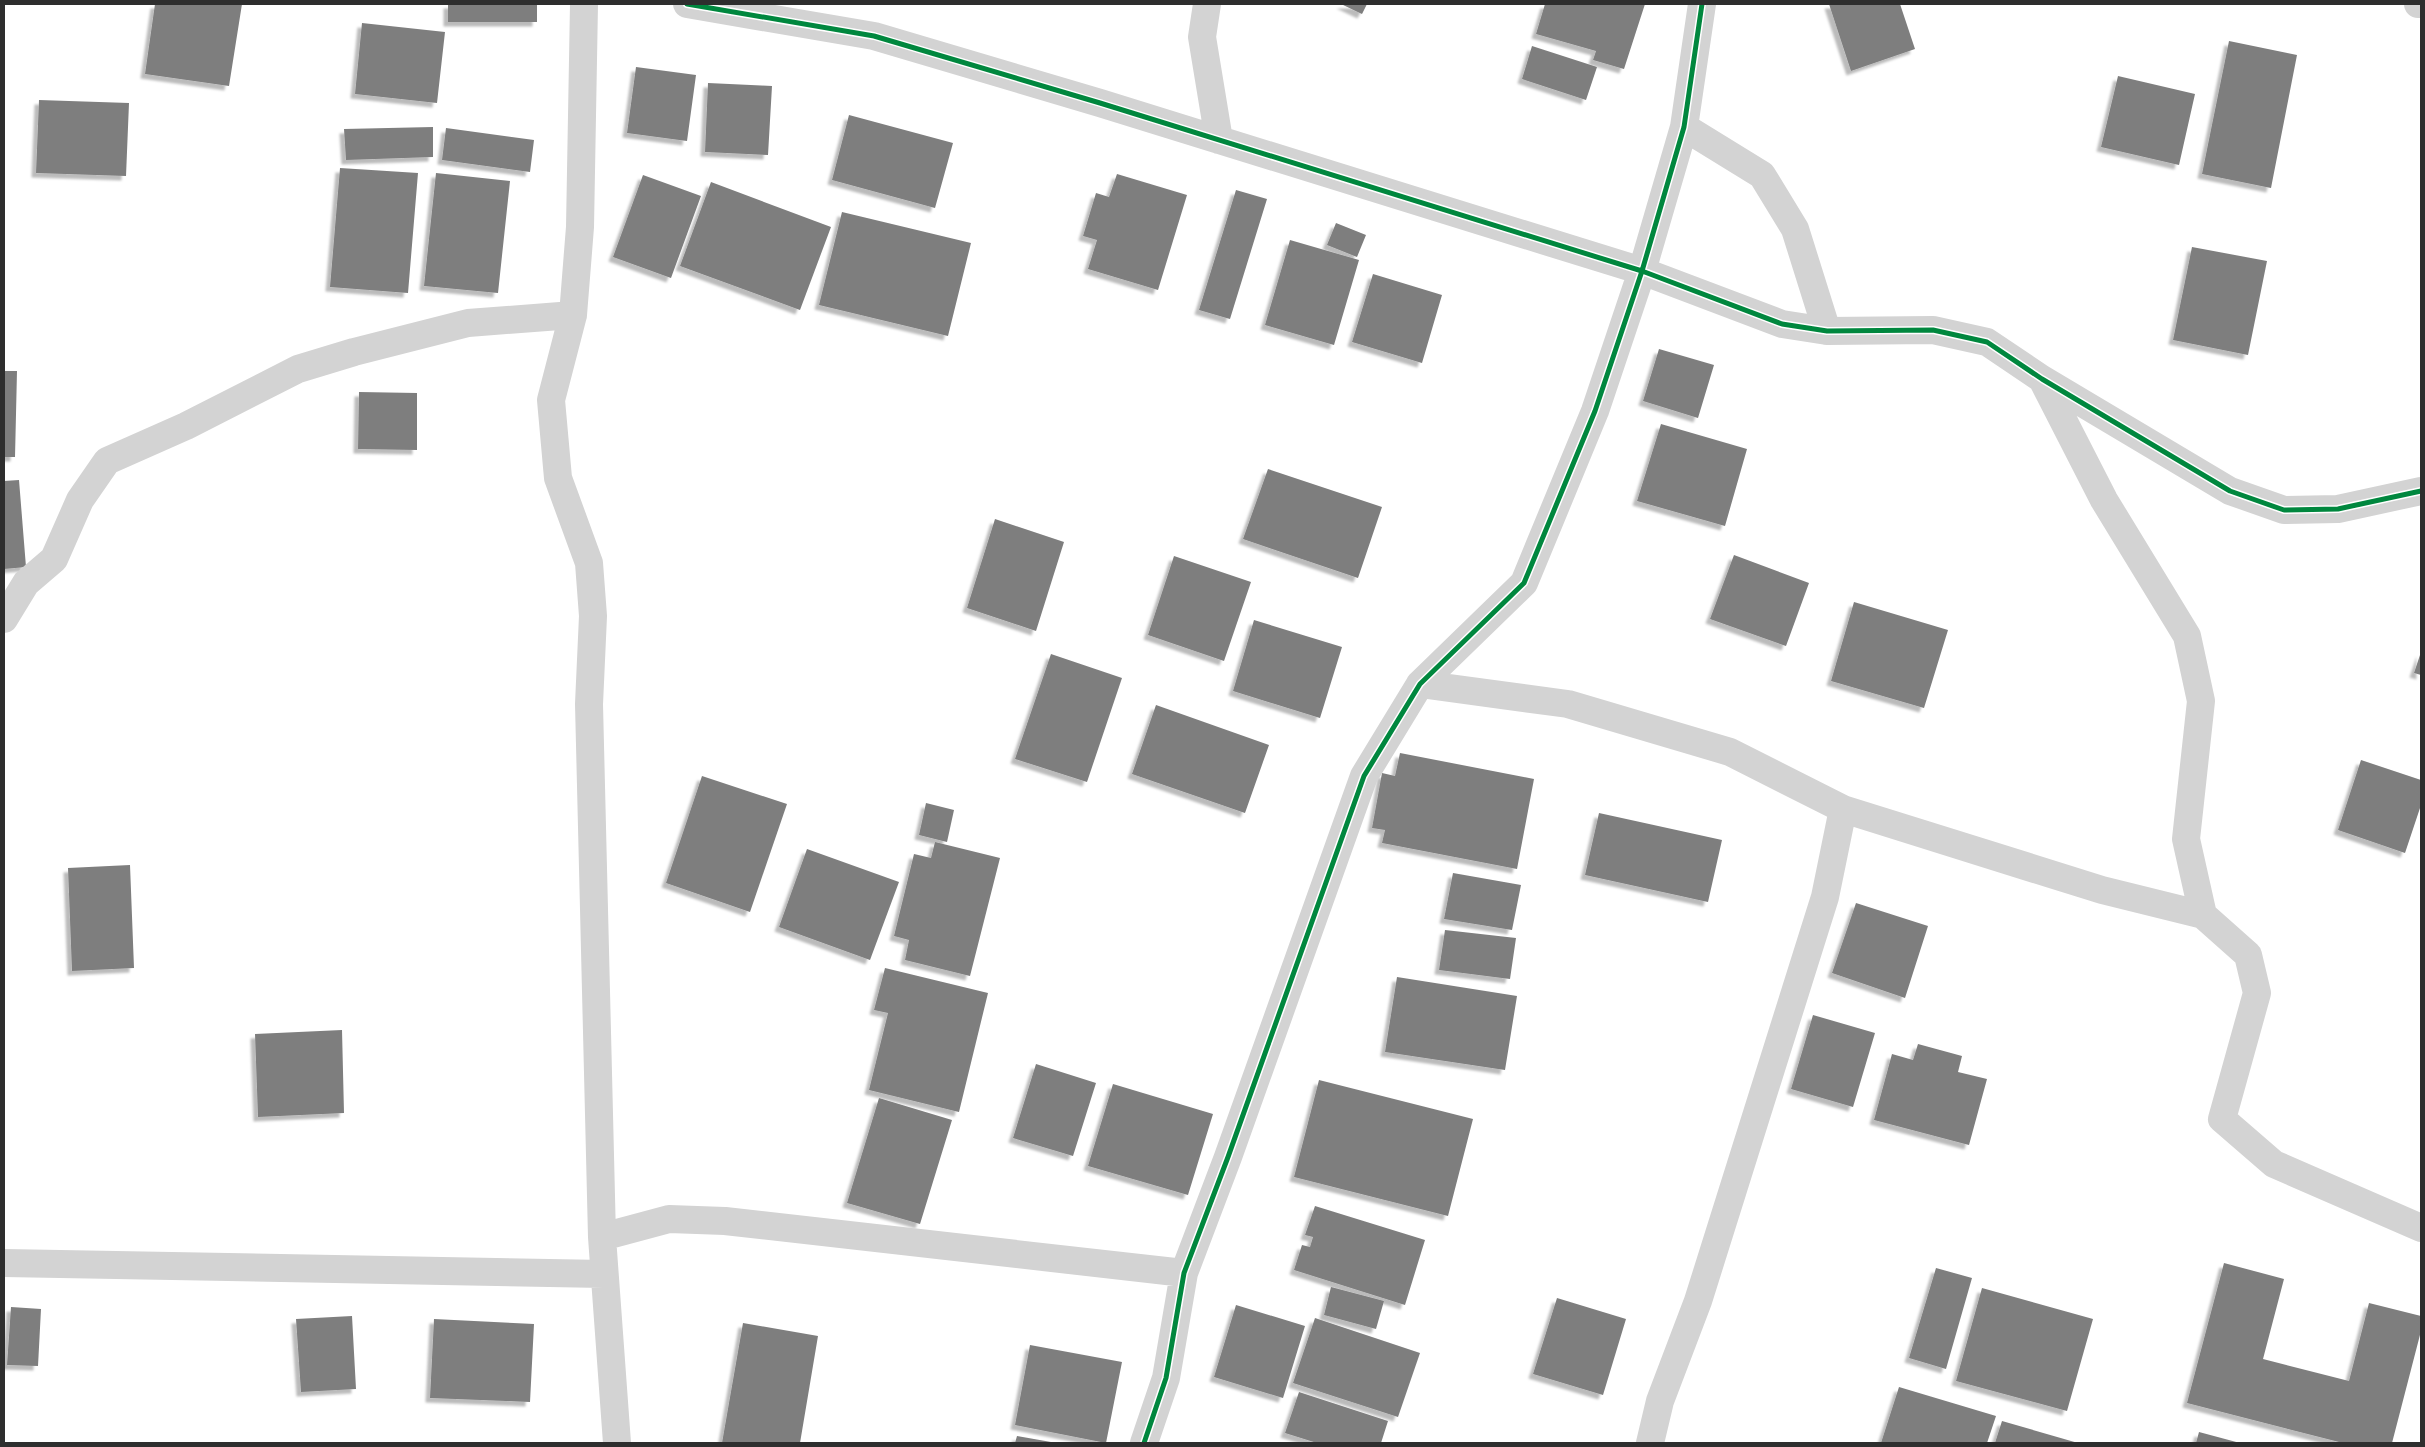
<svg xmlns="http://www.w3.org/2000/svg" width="2425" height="1447" viewBox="0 0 2425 1447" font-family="'PT Sans',sans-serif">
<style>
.building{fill:#7e7e7e;filter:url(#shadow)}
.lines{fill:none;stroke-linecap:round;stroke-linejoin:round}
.street{stroke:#d3d3d3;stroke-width:28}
.cycleway-casing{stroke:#fff;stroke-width:8}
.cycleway{stroke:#00873e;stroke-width:5}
</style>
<defs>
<filter id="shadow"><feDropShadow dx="-4.5" dy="4.5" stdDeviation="1" flood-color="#0004"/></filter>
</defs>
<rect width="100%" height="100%" fill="#fff"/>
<!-- building -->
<path class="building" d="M155 4H242L229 86 145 74Z
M448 4H537V22H448Z
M1341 4H1367L1362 14Z
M1545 4H1645L1624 69 1593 60 1596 51 1536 34Z
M1829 4H1900L1915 49 1851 71Z
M362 23 445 32 437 103 355 94Z
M2229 41 2297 55 2271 188 2202 174Z
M1532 46 1597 67 1586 100 1522 79Z
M636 67 696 75 687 141 627 133Z
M2118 76 2195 94 2179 165 2101 147Z
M708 83 772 86 768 155 705 152Z
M39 100 129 103 126 176 36 173Z
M849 115 953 143 935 208 832 180Z
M433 127V157L346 160 344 129Z
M446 128 534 140 530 172 442 160Z
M340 168 418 173 408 293 330 287Z
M436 173 510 181 498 293 424 286Z
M1117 174 1187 195 1158 290 1088 269 1097 240 1083 236 1096 193 1109 197Z
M643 175 701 196 671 278 613 257Z
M711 182 831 227 800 310 680 266Z
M1236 190 1267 199 1230 319 1199 310Z
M842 212 971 243 948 336 819 305Z
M1336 223 1366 235 1357 257 1327 245Z
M1290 240 1359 260 1334 345 1265 325Z
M2192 247 2267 261 2248 355 2173 340Z
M1373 274 1442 295 1422 363 1352 342Z
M1659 349 1714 365 1698 418 1643 401Z
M4 371H17L15 457H4Z
M359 392 417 393V450L358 449Z
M1661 424 1747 449 1725 526 1637 501Z
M1268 469 1382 507 1358 578 1243 539Z
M19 480 26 567 4 569V481Z
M995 519 1064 542 1036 631 967 608Z
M1734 555 1809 583 1786 646 1710 619Z
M1174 556 1251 582 1224 661 1148 635Z
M1854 602 1948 630 1924 708 1831 681Z
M1254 620 1342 647 1320 718 1233 691Z
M2421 652V675L2414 673Z
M1051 654 1122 678 1087 782 1015 759Z
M1156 705 1269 745 1245 813 1132 774Z
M1400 753 1534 779 1517 869 1382 843 1385 830 1372 828 1382 773 1395 776Z
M2361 760 2421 780V805L2405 853 2338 830Z
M702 776 787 804 750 912 666 883Z
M926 803 954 810 947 842 919 835Z
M1599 813 1722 840 1708 902 1585 875Z
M935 842 1000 858 970 976 905 960 909 940 894 936 914 854 931 858Z
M807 849 899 882 870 960 779 927Z
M130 865 134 968 72 971 68 868Z
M1453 873 1521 885 1512 930 1444 919Z
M1856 903 1928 926 1905 998 1832 973Z
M1445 930 1516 938 1510 979 1439 970Z
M885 968 988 993 959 1112 869 1090 888 1013 874 1010Z
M1397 977 1517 996 1505 1070 1385 1052Z
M1813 1015 1875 1033 1853 1107 1791 1089Z
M342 1030 344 1113 258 1117 255 1034Z
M1918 1044 1962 1056 1958 1072 1987 1079 1969 1145 1874 1120 1892 1054 1913 1060Z
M1036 1064 1096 1083 1073 1156 1013 1138Z
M1319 1080 1473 1119 1448 1216 1294 1177Z
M1113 1084 1213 1114 1188 1195 1088 1166Z
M879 1098 952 1120 920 1224 847 1203Z
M1315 1206 1425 1240 1405 1305 1294 1270 1302 1245 1310 1247 1313 1237 1305 1235Z
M2224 1263 2284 1279 2263 1359 2349 1381 2369 1303 2421 1316V1331L2392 1443H2343L2187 1403Z
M1936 1268 1972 1278 1946 1369 1909 1358Z
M1331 1287 1384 1301 1376 1329 1324 1315Z
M1982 1288 2093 1319 2067 1411 1956 1381Z
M1557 1298 1626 1319 1603 1395 1533 1374Z
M1236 1305 1305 1326 1283 1398 1214 1377Z
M11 1307 41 1309 38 1366 7 1365Z
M352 1316 356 1389 301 1392 296 1319Z
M1315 1318 1420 1353 1398 1417 1293 1383Z
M434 1319 534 1324 530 1402 430 1398Z
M743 1323 818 1336 800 1443H722Z
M1030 1345 1122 1362 1106 1443 1015 1425Z
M1899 1387 1996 1416 1987 1443H1881Z
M1299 1392 1388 1421 1381 1443H1317L1285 1433Z
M2002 1421 2078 1443H1995Z
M2199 1432 2240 1443H2196Z
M1017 1436 1051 1442V1443H1015Z"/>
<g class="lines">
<!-- street -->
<path class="street" d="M584 4 580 227 573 315 551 400 558 478 589 563 593 616 589 704 602 1237 617 1443
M687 4 874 36 1100 103 1642 271 1782 324 1827 331 1933 330 1987 342 2042 379 2230 491 2284 510 2338 509 2421 491
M1207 4 1202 37 1219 140
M2418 4H2421
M1684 127 1762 175 1795 229 1827 331
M2042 379 2104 500 2187 636 2201 701 2186 839 2203 915
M4 619 26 583 54 559 80 500 107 461 186 426 298 369 354 352 468 323 573 315
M1420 684 1568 704 1730 752 1843 809 2102 890 2203 915 2248 955 2257 993 2222 1119 2274 1164 2421 1228
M602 1237 669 1219 725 1221 1184 1273
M4 1263 604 1274
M1144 1443 1166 1378 1184 1273 1228 1157 1364 776 1420 684 1524 583 1595 411 1642 271 1684 127 1702 4
M1650 1443 1660 1401 1698 1301 1825 897 1843 809"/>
<!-- cycleway casing -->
<g class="cycleway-casing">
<path id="cycleway" d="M687 4 874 36 1100 103 1642 271 1782 324 1827 331 1933 330 1987 342 2042 379 2230 491 2284 510 2338 509 2421 491
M1144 1443 1166 1378 1184 1273 1228 1157 1364 776 1420 684 1524 583 1595 411 1642 271 1684 127 1702 4"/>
</g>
<!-- cycleway -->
<use href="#cycleway" class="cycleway"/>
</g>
<!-- border -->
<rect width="2425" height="1447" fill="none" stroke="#2e2e2e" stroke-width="10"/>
</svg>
